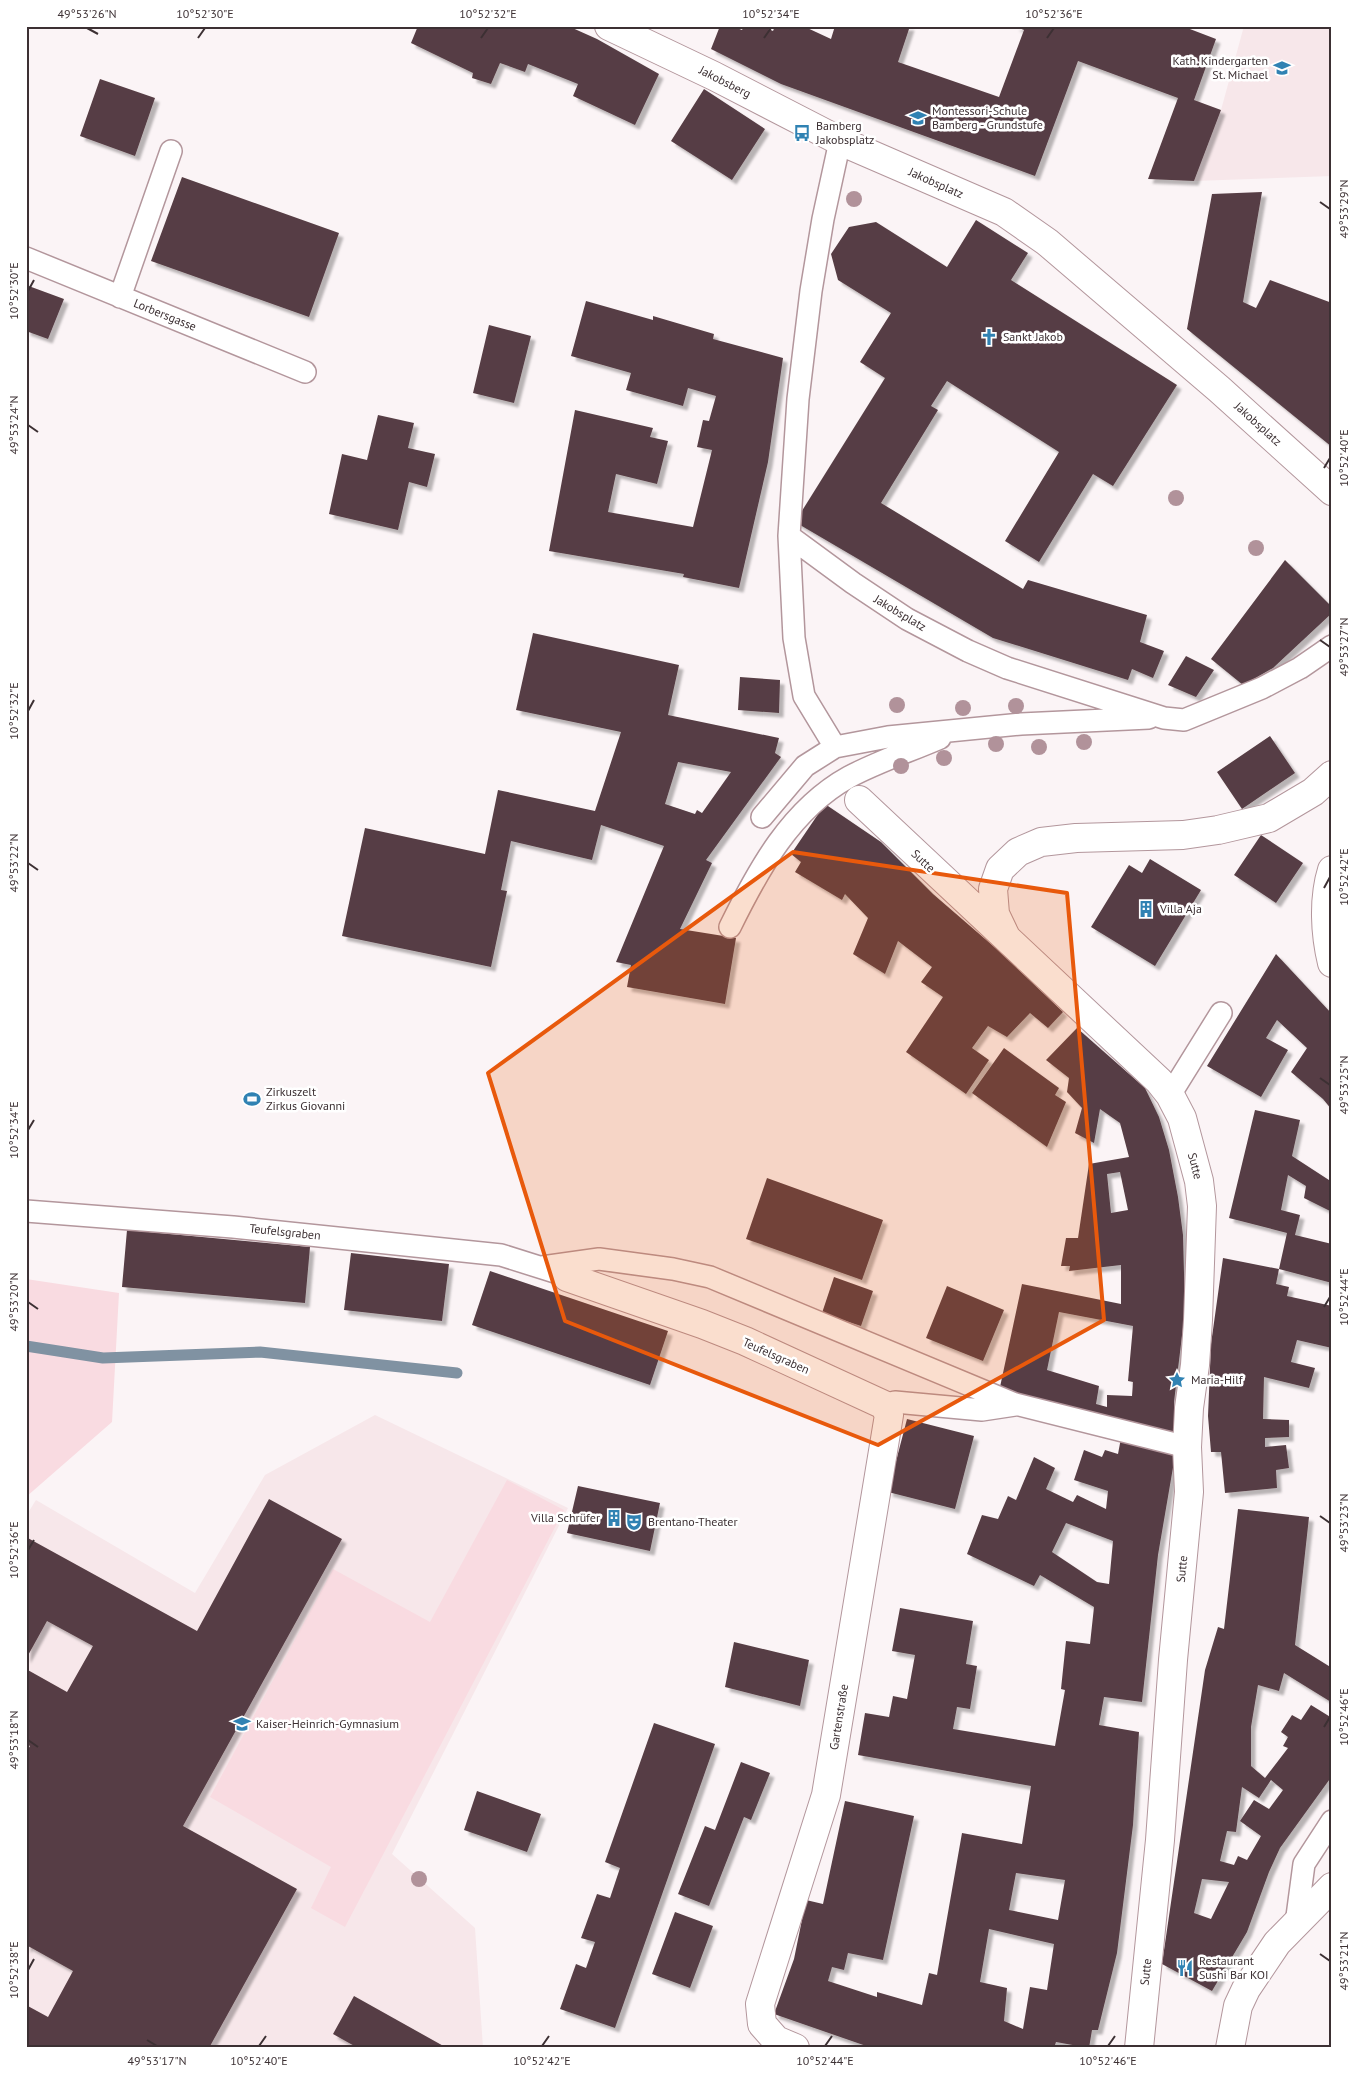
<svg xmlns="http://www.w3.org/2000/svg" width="1358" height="2074" viewBox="0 0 1358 2074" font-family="'PT Sans',sans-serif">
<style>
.built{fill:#f7e7ea}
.green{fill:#f9dbe1}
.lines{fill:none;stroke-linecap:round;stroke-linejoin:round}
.stream{stroke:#8092a2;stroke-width:11}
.building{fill:#573e44;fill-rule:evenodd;filter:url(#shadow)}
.service-casing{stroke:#b3969c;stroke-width:24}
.minor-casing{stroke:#b3969c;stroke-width:30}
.service{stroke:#fff;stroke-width:21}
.minor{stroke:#fff;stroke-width:28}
.tree{fill:#b1929a}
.marked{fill:#e8590c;fill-opacity:0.2;stroke:#e8590c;stroke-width:4;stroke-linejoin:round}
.ticks{fill:none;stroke:#3c3033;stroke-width:2}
.labels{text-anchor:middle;stroke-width:5;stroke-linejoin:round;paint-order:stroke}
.poi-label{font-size:12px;fill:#3c3033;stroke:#fff;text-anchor:start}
.street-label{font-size:12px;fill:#3c3033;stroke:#fff}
.neatline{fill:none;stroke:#3c3033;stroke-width:2}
.ticks-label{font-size:12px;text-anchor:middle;fill:#3c3033}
</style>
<defs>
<filter id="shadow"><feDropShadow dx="4.5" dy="4.5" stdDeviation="1" flood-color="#0004"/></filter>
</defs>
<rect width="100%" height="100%" fill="#fbf4f6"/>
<!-- built -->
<path class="built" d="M1244 26H1332V176L1194 181 1221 110Z
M375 1415 568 1508 392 1854 475 1928 483 2048H26V1516L36 1500 195 1593 265 1475Z"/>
<!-- green -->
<path class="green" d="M26 1279 119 1293 112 1422 26 1497Z
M507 1480 564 1510 345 1927 311 1908 331 1867 210 1797 333 1569 430 1622Z"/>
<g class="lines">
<!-- stream -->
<path class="stream" d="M26 1346 103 1358 260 1352 457 1373"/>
</g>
<!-- building -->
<path class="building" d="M418 26H568L597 39 659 74 635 125 573 96 578 84 528 64 525 72 500 63 491 84 472 78 473 73 411 43Z
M720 26H732L742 30 744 26H762L773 31 775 26H803L831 39 835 26H910L898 62 999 97 1024 30 1014 26H1182L1216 39 1194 100 1221 110 1194 181 1148 179 1178 98 1078 61 1035 176 781 84 711 49Z
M100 79 155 98 135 156 80 136Z
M704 89 765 129 732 180 671 141Z
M182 177 339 233 309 317 151 261Z
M1262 192 1243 302 1256 308 1270 280 1332 303V447L1187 329 1212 194Z
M976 220 1028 253 1011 280 1177 385 1113 486 1093 474 1039 562 1005 541 1059 452 947 381 931 406 938 410 881 503 1023 589 1028 580 1147 615 1140 642 1164 651 1153 678 1132 669 1128 680 993 638 795 522 885 378 860 362 891 313 838 280 831 254 849 227 876 222 947 267Z
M26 285 64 299 48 339 26 331Z
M586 301 653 320V316L714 334 713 339 783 358 768 462 739 588 683 577 684 574 549 551 575 410 653 428 650 437 668 441 657 484 616 474 608 512 693 527 712 450 697 447 703 420 709 421 716 396 688 388 683 406 626 390 631 373 571 356Z
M489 325 531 336 514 403 473 393Z
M378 415 414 423 408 448 435 454 427 487 409 482 398 530 329 514 342 454 367 460Z
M1285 560 1332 607V613L1273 668 1243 685 1211 659Z
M533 633 679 665 668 715 779 738 775 753 781 757 706 860 712 863 680 929 736 938 725 1004 627 987 631 965 616 962 664 846 601 825 592 860 511 841 501 890 507 891 491 967 342 936 365 828 485 854 498 790 595 811 621 732 516 710ZM678 762 731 772 702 813 697 810 695 814 665 804Z
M1186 656 1214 670 1196 697 1168 685Z
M740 677 780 680 779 713 738 710Z
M1270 736 1295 773 1242 809 1217 772Z
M825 804 881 842 933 894 999 951 1063 1012 1048 1028 1030 1013 1007 1037 988 1026 972 1048 989 1060 966 1094 906 1052 943 997 921 982 932 967 898 941 885 974 853 954 868 918 845 894 842 900 795 872 801 862 791 854Z
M1261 835 1303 863 1276 903 1234 875Z
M1150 859 1201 890 1155 966 1091 927 1129 865 1142 873Z
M1276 954 1332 1014V1110L1323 1099 1291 1072 1307 1048 1277 1020 1266 1038 1288 1050 1261 1097 1207 1066Z
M1077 1028 1145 1088 1159 1117 1169 1150 1178 1197 1183 1235 1185 1311 1174 1402 1175 1442 1039 1402 1000 1387 1022 1284 1121 1304V1265L1069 1271 1070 1266H1061L1066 1238H1078L1089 1164 1129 1157 1120 1123 1100 1109 1094 1143 1075 1133 1082 1108 1067 1092 1069 1078 1046 1060ZM1120 1172 1128 1210 1111 1213 1107 1174ZM1059 1312 1133 1326 1128 1381 1133 1382 1132 1396 1107 1395V1407L1096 1404 1099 1386 1047 1370Z
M1004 1048 1059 1088 1055 1095 1066 1102 1047 1147 972 1093Z
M1255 1110 1300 1120 1292 1156 1332 1182V1212L1304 1198 1306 1186 1288 1175 1281 1210 1300 1215 1295 1235 1332 1244V1283L1279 1269 1276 1284 1289 1287 1287 1296 1332 1306V1348L1297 1340 1291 1362 1315 1368 1309 1388 1264 1377 1263 1419 1289 1420V1437L1265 1438V1447L1286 1445 1289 1468 1276 1470 1277 1488 1225 1493 1221 1452H1211L1208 1416 1211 1344 1223 1258 1279 1269 1287 1233 1229 1218Z
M767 1178 883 1220 862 1280 746 1239Z
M127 1230 310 1247 305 1303 122 1287Z
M351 1253 449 1264 442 1321 344 1310Z
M490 1271 668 1331 650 1385 472 1325Z
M834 1277 873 1291 861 1326 822 1313Z
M947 1286 1004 1310 983 1361 926 1338Z
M907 1419 974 1436 955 1509 888 1492Z
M1121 1438 1176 1450 1158 1555 1142 1702 1104 1697 1099 1725 1139 1732 1133 1825 1117 1953 1098 2030H1092L1089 2048 1056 2042 1054 2048H872L774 2014 794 1959 806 1900 823 1904 845 1801 914 1816 883 1960 848 1953 844 1970 832 1967 828 1981 877 1997V1992L922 2005 929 1973 937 1975 962 1833 1022 1844 1031 1786 858 1755 865 1713 889 1717 893 1696 907 1699 915 1655 892 1651 900 1608 973 1621 966 1664 977 1666 970 1709 957 1707 953 1729 1055 1746 1065 1690 1061 1689 1066 1641 1090 1644 1094 1607 1040 1575 1034 1586 967 1554 982 1515 998 1519 1008 1496 1016 1500 1034 1457 1055 1468 1046 1489 1073 1502 1077 1495 1106 1509 1108 1491 1074 1480 1084 1450 1102 1457 1105 1450 1118 1454ZM1066 1523 1113 1541 1109 1584 1097 1582 1052 1552ZM1016 1873 1065 1880 1058 1920 1009 1910ZM989 1929 1054 1944 1047 1990 1030 1987 1023 2029 1004 2021 1007 1988 980 1982Z
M578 1486 660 1503 650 1551 567 1533Z
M269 1499 342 1539 183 1826 297 1889 209 2048H26V2005L48 2017 73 1971 28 1946 26 1949V1753L30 1746 26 1744V1669L67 1692 93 1646 47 1621 26 1659V1537L197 1631Z
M1238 1509 1309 1517 1295 1645 1332 1668 1331 1702 1284 1673 1279 1691 1258 1685 1251 1727V1766L1265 1778 1288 1748 1283 1746 1288 1737 1281 1732 1292 1715 1301 1720 1311 1705 1332 1718V1776L1280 1848 1269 1872 1247 1932 1212 1991 1162 1964 1205 1670 1218 1627 1224 1629ZM1271 1780 1283 1790 1269 1809 1254 1800 1240 1821 1261 1836 1247 1860 1238 1856 1234 1865 1220 1861 1227 1831 1236 1832 1242 1787 1259 1798ZM1202 1879 1229 1882 1211 1919 1194 1913Z
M734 1642 809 1660 800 1706 725 1687Z
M654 1723 715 1744 615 2028 560 2009 576 1964 586 1968 595 1942 581 1938 597 1894 610 1898 620 1868 605 1862Z
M741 1762 770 1773 751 1820 744 1817 709 1906 678 1894 705 1826 715 1830Z
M477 1791 541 1814 527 1852 464 1830Z
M675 1912 713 1926 690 1988 652 1974Z
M354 1996 447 2048H358L333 2034Z"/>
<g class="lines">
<!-- service casing -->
<g class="service-casing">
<path id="service" d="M26 258 305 372
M120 297 171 151
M789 536 853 583 907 619 968 651 1007 668 1164 718 1184 720 1262 688 1300 668 1332 646
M835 747 804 696 794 638 789 536 798 399 811 291 823 219 840 141
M762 817 805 766 835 747 888 737 1021 724 1149 718
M730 927C758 870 791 809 849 777 877 762 910 751 940 738
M1170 1095 1221 1013
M26 1211 233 1227 501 1255 555 1272
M542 1267 599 1259 673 1269 710 1277 1015 1404 1187 1447
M884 1405 895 1402 982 1410 1015 1405
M1296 1924 1304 1864 1332 1821"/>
</g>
<!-- minor casing -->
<g class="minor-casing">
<path id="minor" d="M609 26 714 76 840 141 1004 212 1047 242 1219 389 1332 491
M859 800 1159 1081 1170 1095 1182 1118 1199 1181 1202 1206 1198 1320 1195 1365 1189 1408 1187 1447 1189 1492 1173 1660 1160 1840 1139 2048
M1332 870C1323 899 1325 934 1332 963
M1006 937 995 914 993 889 1000 869 1018 852 1041 842 1076 838 1183 835 1218 830 1269 818 1313 792 1332 775
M567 1277 702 1324 745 1341 884 1405 889 1415 826 1795 760 2004 762 2024 776 2040 795 2048
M1230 2048 1238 2006 1246 1989 1277 1943 1332 1887"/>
</g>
<!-- service -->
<use href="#service" class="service"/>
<!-- minor -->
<use href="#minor" class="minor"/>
</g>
<!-- trees -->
<g class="tree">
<circle cx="854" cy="199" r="8"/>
<circle cx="1176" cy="498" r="8"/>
<circle cx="1256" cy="548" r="8"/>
<circle cx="897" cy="705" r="8"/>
<circle cx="1016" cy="706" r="8"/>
<circle cx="963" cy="708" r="8"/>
<circle cx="1084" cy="742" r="8"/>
<circle cx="996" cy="744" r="8"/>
<circle cx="1039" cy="747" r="8"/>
<circle cx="944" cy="758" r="8"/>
<circle cx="901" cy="766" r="8"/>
<circle cx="419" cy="1879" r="8"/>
</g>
<!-- marked area -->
<path class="marked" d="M793 852 1067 893 1104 1320 878 1445 565 1321 488 1073Z"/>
<!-- ticks -->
<path class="ticks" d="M87 28 98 34M198 38 205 28M481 38 488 28M764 38 771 28M1047 38 1054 28M1320 202 1330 209M28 291 34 280M28 425 38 432M1324 468 1330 458M1320 640 1330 647M28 711 34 700M28 863 38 870M1324 888 1330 877M1320 1078 1330 1085M28 1130 34 1120M28 1302 38 1309M1324 1307 1330 1297M1320 1516 1330 1523M28 1550 34 1540M1324 1727 1330 1717M28 1740 38 1747M1320 1954 1330 1961M28 1970 34 1959M147 2040 157 2046M259 2046 266 2036M542 2046 549 2036M825 2046 832 2036M1108 2046 1115 2036"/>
<!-- icons -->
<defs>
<g id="school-bare" transform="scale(1.35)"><path d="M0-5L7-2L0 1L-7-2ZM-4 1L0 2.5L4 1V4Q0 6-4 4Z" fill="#3082b3" stroke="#fff" stroke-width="2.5" paint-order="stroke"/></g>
<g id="bus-bare" transform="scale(1.35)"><path d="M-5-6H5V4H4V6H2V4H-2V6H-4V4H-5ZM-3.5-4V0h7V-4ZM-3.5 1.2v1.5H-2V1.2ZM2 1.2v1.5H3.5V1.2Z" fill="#3082b3" stroke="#fff" stroke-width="2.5" paint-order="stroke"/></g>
<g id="church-bare" transform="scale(1.35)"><path d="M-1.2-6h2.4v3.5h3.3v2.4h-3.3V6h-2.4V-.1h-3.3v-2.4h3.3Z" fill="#3082b3" stroke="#fff" stroke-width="2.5" paint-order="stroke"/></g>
<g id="building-bare" transform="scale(1.35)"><path d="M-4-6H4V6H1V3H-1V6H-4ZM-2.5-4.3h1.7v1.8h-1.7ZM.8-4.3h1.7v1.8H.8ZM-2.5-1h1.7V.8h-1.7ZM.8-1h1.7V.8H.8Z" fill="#3082b3" stroke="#fff" stroke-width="2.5" paint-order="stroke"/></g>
<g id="stadium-bare" transform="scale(1.35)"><path d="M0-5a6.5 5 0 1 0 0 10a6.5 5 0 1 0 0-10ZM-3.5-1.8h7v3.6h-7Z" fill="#3082b3" stroke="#fff" stroke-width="2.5" paint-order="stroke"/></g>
<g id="sight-bare" transform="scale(1.35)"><path d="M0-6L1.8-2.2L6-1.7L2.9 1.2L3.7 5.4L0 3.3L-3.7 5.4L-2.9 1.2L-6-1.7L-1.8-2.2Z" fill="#3082b3" stroke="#fff" stroke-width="2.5" paint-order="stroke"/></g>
<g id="theatre-bare" transform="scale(1.35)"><path d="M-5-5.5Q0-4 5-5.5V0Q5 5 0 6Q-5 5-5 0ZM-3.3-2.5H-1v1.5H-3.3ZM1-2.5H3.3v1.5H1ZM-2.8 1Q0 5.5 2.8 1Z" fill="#3082b3" stroke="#fff" stroke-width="2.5" paint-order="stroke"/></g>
<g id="restaurant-bare" transform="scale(1.35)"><path d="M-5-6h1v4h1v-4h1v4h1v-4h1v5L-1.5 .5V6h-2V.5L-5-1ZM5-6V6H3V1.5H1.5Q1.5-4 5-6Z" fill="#3082b3" stroke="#fff" stroke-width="2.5" paint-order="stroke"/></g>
</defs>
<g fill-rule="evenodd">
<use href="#school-bare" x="1282" y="68"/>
<use href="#school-bare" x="918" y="118"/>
<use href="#bus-bare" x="802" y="133"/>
<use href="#church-bare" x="989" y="337"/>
<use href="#building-bare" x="1146" y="909"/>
<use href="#stadium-bare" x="252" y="1099"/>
<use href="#sight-bare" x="1177" y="1380"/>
<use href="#building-bare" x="614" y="1518"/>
<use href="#theatre-bare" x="634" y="1522"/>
<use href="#school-bare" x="242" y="1724"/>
<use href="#restaurant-bare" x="1185" y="1968"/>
</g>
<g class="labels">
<!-- poi labels -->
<g class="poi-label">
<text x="1268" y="65" text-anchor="end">Kath. Kindergarten<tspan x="1268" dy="14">St. Michael</tspan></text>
<text x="932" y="115">Montessori-Schule<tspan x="932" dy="14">Bamberg - Grundstufe</tspan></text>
<text x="816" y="130">Bamberg<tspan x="816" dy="14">Jakobsplatz</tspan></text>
<text x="1003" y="341">Sankt Jakob</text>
<text x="1160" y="913">Villa Aja</text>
<text x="266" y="1096">Zirkuszelt<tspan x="266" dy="14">Zirkus Giovanni</tspan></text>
<text x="1191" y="1384">Maria-Hilf</text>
<text x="600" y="1522" text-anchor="end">Villa Schrüfer</text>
<text x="648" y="1526">Brentano-Theater</text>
<text x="256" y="1728">Kaiser-Heinrich-Gymnasium</text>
<text x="1199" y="1965">Restaurant<tspan x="1199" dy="14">Sushi Bar KOI</tspan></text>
</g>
<!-- street labels -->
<g class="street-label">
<text transform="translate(725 82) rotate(27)" y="4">Jakobsberg</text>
<text transform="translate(936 183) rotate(24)" y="4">Jakobsplatz</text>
<text transform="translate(165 315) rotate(22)" y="4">Lorbersgasse</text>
<text transform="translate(1258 424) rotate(42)" y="4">Jakobsplatz</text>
<text transform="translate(900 613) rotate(31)" y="4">Jakobsplatz</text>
<text transform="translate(923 861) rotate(43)" y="4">Sutte</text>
<text transform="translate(1195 1166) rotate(76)" y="4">Sutte</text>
<text transform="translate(285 1232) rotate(6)" y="4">Teufelsgraben</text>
<text transform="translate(776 1356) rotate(24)" y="4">Teufelsgraben</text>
<text transform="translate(1182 1569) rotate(-85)" y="4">Sutte</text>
<text transform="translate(839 1717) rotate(-81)" y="4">Gartenstraße</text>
<text transform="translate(1146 1972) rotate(-84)" y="4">Sutte</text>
</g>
</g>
<!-- border -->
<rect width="1358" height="2074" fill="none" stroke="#ffffff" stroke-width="55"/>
<rect x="28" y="28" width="1302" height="2018" class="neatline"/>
<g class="ticks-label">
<text x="87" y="18">49°53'26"N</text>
<text x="205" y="18">10°52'30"E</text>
<text x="488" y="18">10°52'32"E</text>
<text x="771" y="18">10°52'34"E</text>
<text x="1054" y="18">10°52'36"E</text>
<text transform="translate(1344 209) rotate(-90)" y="4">49°53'29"N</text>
<text transform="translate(14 291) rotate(-90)" y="4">10°52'30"E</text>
<text transform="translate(14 425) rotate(-90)" y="4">49°53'24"N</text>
<text transform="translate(1344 458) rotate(-90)" y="4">10°52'40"E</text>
<text transform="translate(1344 647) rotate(-90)" y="4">49°53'27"N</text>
<text transform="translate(14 711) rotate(-90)" y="4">10°52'32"E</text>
<text transform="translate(14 863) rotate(-90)" y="4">49°53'22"N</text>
<text transform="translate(1344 877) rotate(-90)" y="4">10°52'42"E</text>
<text transform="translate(1344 1085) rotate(-90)" y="4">49°53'25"N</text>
<text transform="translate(14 1130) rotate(-90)" y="4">10°52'34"E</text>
<text transform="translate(1344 1297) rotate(-90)" y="4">10°52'44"E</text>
<text transform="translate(14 1302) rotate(-90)" y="4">49°53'20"N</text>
<text transform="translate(1344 1523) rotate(-90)" y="4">49°53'23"N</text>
<text transform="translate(14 1550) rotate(-90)" y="4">10°52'36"E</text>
<text transform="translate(1344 1717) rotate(-90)" y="4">10°52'46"E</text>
<text transform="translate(14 1740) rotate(-90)" y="4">49°53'18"N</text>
<text transform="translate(1344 1961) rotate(-90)" y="4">49°53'21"N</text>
<text transform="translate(14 1970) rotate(-90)" y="4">10°52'38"E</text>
<text x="157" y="2065">49°53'17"N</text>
<text x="259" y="2065">10°52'40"E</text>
<text x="542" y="2065">10°52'42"E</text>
<text x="825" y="2065">10°52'44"E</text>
<text x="1108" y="2065">10°52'46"E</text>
</g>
</svg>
